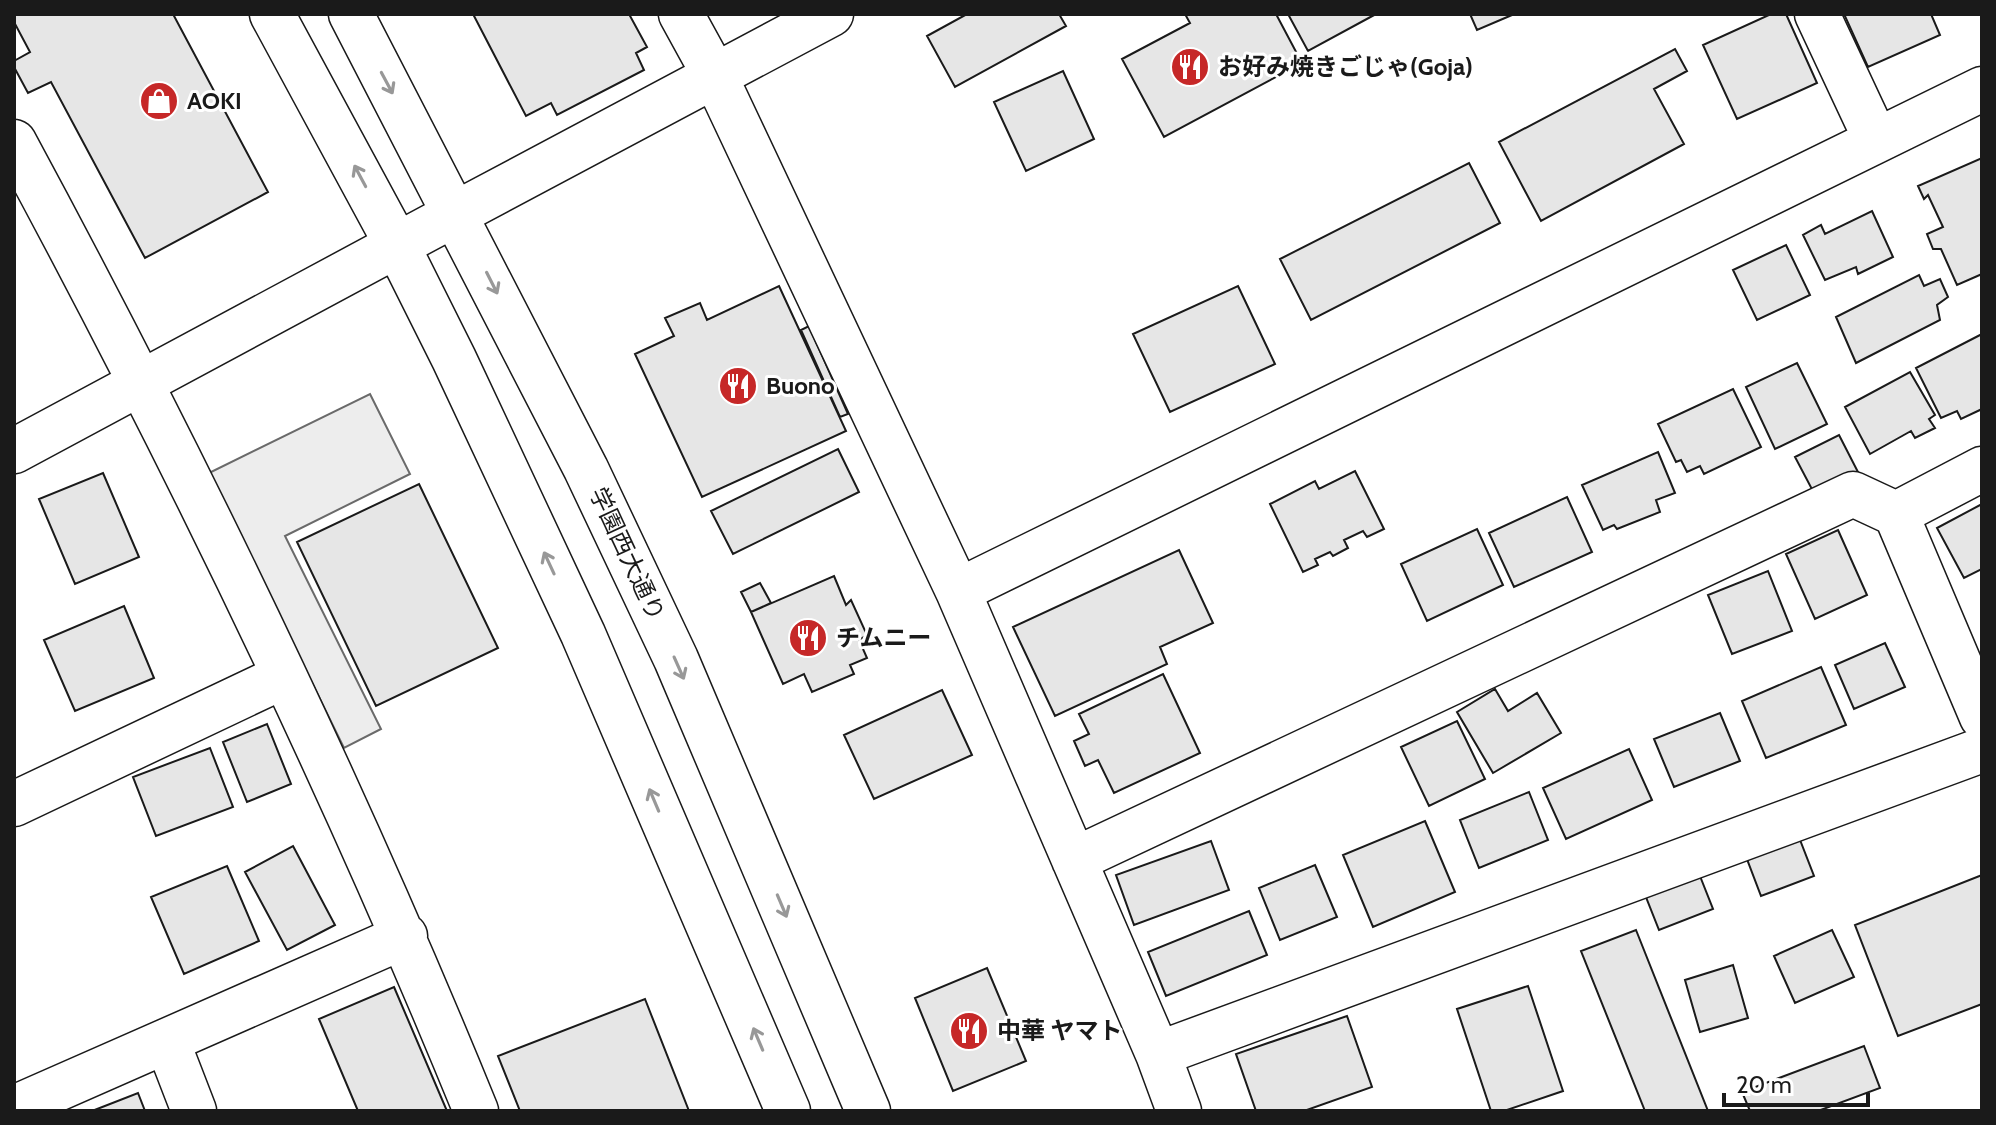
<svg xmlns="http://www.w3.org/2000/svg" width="1996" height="1125" viewBox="0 0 1996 1125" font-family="Cabin,'Noto Sans JP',sans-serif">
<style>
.built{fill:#ededed;stroke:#6a6a6a;stroke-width:2}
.building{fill:#e6e6e6;stroke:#1a1a1a;stroke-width:2}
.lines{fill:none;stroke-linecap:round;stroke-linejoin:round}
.street-casing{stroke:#1a1a1a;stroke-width:47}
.secondary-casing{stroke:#1a1a1a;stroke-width:47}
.street{stroke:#fff;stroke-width:44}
.secondary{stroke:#fff;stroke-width:44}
.oneway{stroke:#989898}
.labels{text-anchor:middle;stroke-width:6;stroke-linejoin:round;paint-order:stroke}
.poi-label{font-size:24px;font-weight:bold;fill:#1a1a1a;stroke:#fff;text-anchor:start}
.street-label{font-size:24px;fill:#1a1a1a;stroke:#fff}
</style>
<rect width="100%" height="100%" fill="#fff"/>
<!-- built -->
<path class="built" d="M370 394 410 474 285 536 381 729 344 748 209 473Z"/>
<!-- building -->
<path class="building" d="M14 14H173L268 192 145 258 51 82 28 93 14 67V61L30 52 14 22Z
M473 14H629L647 47 636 53 644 70 557 115 551 103 526 116Z
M967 14H1059L1066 26 955 87 927 36Z
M1185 14H1276L1302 63 1164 137 1122 59 1190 23Z
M1288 14H1376L1308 51Z
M1470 14H1512V15L1477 30Z
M1771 14H1786L1817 83 1737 119 1703 45Z
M1844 14H1931L1940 35 1868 67Z
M1675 49 1687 71 1654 89 1684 144 1541 221 1499 142Z
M1063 71 1094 139 1026 171 994 102Z
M1982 158V274L1957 285 1941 249H1933L1927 234 1943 227 1928 195 1924 199 1918 186Z
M1469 163 1500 223 1311 320 1280 259Z
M1872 211 1893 257 1858 274 1856 267 1825 280 1803 235 1821 225 1825 234Z
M1786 245 1810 295 1757 320 1733 270Z
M1919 275 1924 286 1940 279 1948 297 1937 305 1940 320 1856 363 1836 317Z
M779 286 846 431 702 497 635 354 674 336 665 318 700 303 707 320Z
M1238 286 1275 364 1170 412 1133 334Z
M809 326 848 414 840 417 801 330Z
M1982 334V409L1961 419 1957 411 1941 418 1916 368Z
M1797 363 1827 424 1775 449 1746 387Z
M1910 372 1935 415 1929 419 1935 428 1915 438 1911 431 1870 454 1845 407Z
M1733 389 1761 447 1704 474 1700 466 1687 472 1681 460 1676 462 1658 424Z
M1839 435 1859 474 1815 495 1795 457Z
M838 449 859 492 733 554 711 511Z
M1658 452 1675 493 1656 500 1660 512 1617 529 1614 525 1603 530 1582 485Z
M1355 471 1384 529 1367 537 1363 531 1344 540 1348 548 1333 556 1330 552 1315 559 1318 565 1303 572 1270 504 1315 481 1319 489Z
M103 473 139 557 75 584 39 499Z
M419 484 498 648 376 706 297 542Z
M1567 497 1592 552 1514 587 1489 533Z
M1982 504V569L1964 578 1937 528Z
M1477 529 1503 585 1427 621 1401 564Z
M1838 530 1867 595 1815 619 1786 554Z
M1179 550 1213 623 1160 647 1167 664 1055 716 1013 627Z
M1768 571 1792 631 1732 654 1708 595Z
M834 576 846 605 851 600 867 635 859 640 867 658 850 665 854 674 812 692 804 674 783 684 751 612Z
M760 583 771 603 751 612 741 592Z
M124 606 154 678 75 711 44 640Z
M1885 643 1905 687 1854 709 1835 665Z
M1821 667 1846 725 1766 758 1742 701Z
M1163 674 1200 753 1114 793 1098 760 1085 766 1074 741 1089 734 1079 714Z
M1495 689 1508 711 1537 693 1561 733 1493 773 1457 712Z
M942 690 972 755 874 799 844 735Z
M1720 713 1740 761 1674 787 1654 739Z
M1457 721 1485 779 1429 806 1401 747Z
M267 724 291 784 247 802 223 742Z
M210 748 233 807 156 836 133 777Z
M1629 749 1652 800 1566 839 1543 788Z
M1529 792 1548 840 1479 868 1460 820Z
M1425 821 1455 892 1373 927 1343 855Z
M1795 827 1814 876 1761 896 1742 846Z
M1211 841 1229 890 1134 925 1116 875Z
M293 846 335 925 287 950 245 872Z
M1315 865 1337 917 1280 940 1259 888Z
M227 866 259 941 184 974 151 897Z
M1696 866 1713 909 1659 930 1642 887Z
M1982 875V1004L1898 1036 1855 925Z
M1249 911 1267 955 1166 996 1148 952Z
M1636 930 1708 1111H1645L1581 951Z
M1832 930 1854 977 1795 1003 1774 956Z
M1733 965 1748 1018 1700 1032 1685 980Z
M987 968 1026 1061 953 1091 915 998Z
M1528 986 1563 1091 1504 1111H1491L1457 1009Z
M394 987 447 1111H358L319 1019Z
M645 999 689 1111H520L498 1056Z
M1347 1016 1372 1087 1304 1111H1256L1236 1054Z
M1864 1046 1880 1088 1818 1111H1750L1742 1092Z
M138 1093 145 1111H92Z"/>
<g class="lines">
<!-- street casing -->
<g class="street-casing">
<path id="street" d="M681 14 715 76 958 591 1158 1054 1179 1111
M1817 14 1876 140
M14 142C184 457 341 780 476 1111
M457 213 831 14
M1896 514 1982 469
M958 591 1982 89
M14 804 282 677
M1074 860 1853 494 1896 514 1982 717
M167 1041 194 1111
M1158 1054 1982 750
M14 1108 405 936"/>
</g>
<!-- secondary casing -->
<g class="secondary-casing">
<path id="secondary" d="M272 14 397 245 454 359 583 634 788 1111
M351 14 586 469 676 659 868 1111
M14 451 457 213"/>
</g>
<!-- street -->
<use href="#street" class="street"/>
<!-- secondary -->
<use href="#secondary" class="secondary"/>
</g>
<!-- one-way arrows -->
<defs><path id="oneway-shaft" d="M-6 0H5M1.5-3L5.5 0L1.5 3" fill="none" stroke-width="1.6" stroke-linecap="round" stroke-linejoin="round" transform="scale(2)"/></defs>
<g class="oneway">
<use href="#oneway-shaft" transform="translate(387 83) rotate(62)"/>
<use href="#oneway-shaft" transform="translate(360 176) rotate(-118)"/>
<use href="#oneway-shaft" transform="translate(492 283) rotate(63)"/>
<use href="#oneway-shaft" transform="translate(549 563) rotate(-115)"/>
<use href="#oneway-shaft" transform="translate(679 668) rotate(66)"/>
<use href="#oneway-shaft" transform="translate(654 800) rotate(-113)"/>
<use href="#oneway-shaft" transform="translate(782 906) rotate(67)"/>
<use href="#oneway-shaft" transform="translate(758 1039) rotate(-113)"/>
</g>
<!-- icons -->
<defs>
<g id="restaurant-disc" transform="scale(2)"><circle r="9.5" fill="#c62828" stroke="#fff"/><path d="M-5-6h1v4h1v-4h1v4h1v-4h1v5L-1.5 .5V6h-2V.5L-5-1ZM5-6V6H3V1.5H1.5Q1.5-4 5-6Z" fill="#fff"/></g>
<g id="shop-disc" transform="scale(2)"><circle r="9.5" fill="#c62828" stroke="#fff"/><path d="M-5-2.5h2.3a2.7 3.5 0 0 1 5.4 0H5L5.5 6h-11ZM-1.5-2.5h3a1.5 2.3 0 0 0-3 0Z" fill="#fff"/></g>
</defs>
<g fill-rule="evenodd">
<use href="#restaurant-disc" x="1190" y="67"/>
<use href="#shop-disc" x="159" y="101"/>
<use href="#restaurant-disc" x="738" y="386"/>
<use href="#restaurant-disc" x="808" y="638"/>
<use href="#restaurant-disc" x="969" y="1031"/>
</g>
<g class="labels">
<!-- poi labels -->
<g class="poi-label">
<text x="1218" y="75">お好み焼きごじゃ(Goja)</text>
<text x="187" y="109">AOKI</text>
<text x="766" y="394">Buono</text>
<text x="836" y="646">チムニー</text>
<text x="997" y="1039">中華 ヤマト</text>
</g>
<!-- street labels -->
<g class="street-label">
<text transform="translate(627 554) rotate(65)" y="8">学園西大通り</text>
</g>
</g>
<!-- border -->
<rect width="1996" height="1125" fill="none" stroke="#1a1a1a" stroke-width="32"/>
<!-- scale -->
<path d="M1724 1093v12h144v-12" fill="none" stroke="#1a1a1a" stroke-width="4"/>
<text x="1736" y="1093" font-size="24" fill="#1a1a1a" stroke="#ffffff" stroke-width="6" paint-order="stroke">20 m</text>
</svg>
